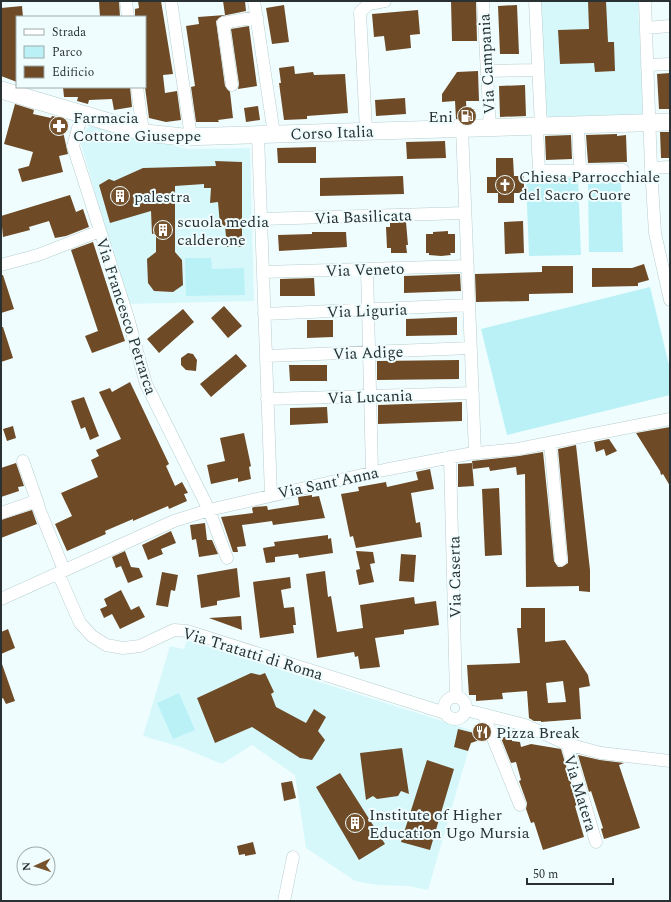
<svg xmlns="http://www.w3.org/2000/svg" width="671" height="902" viewBox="0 0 671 902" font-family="Spectral,serif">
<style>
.built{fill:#d7f8fb}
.green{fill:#baf1f7}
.building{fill:#6e4b26;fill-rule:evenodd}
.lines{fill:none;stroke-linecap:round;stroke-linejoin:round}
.street-casing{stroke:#b8ced0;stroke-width:13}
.secondary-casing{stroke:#b8ced0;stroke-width:18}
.street{stroke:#fff;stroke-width:12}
.secondary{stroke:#fff;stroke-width:17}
.labels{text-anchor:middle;stroke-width:4;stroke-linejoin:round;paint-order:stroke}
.street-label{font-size:16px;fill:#293132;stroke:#effdfe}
.poi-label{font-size:16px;fill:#293132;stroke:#effdfe;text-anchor:start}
</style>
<rect width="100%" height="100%" fill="#effdfe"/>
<!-- built -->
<path class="built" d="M538 1H638L643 114 543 117Z
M93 125 187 149 250 148 254 301 127 304 80 141 87 128Z
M187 640 474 731 428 890 409 886 377 885 355 881 306 848 295 775 252 745 222 764 181 747 143 736 170 646 184 649Z"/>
<!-- green -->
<path class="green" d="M578 178 581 255 529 256 526 179Z
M621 181 623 252H589L588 182Z
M185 258H211L212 269 244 268 245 295 186 296Z
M650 287 670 369V395L507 435 481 329Z
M179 693 195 730 173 739 157 703Z"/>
<!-- building -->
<path class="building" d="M99 1H119L120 17H100Z
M138 1H161L173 74 163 75 165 93 177 91 181 120 166 122 149 118 145 87V17H135V9L139 8Z
M223 1H245L246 11 222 16 216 21 225 86 230 92 233 118 218 120 219 122H196L191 87 195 86 186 26 199 24 198 17 225 15Z
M451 1H476L477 41H452Z
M588 1H606L608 42H614L615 71 595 72 594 63 560 64 558 30 589 29Z
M284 5 289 42 272 44 266 8Z
M517 5 519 54H500L498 6Z
M22 6 23 17H17V82L1 76V8Z
M418 10 420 34 410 35 411 48 386 51 384 36 374 37 372 14Z
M249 26 257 86 238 89 239 84 231 29Z
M294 66 295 74 313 72 314 75 345 74 348 113 307 116V119L284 120 279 83H281L279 68Z
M478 71 479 101H466L467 118 456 119 455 101 442 102V94L457 72Z
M670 73V109H659L657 74Z
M525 85 526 116 500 117 499 86Z
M63 87H130L132 107 114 110 112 99 89 100 88 104 77 101 78 97H64Z
M405 98 406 114 376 116 375 100Z
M15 104 34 110 33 114 51 118 52 116 60 118 68 154 59 156 63 172 22 182 18 169 29 166 33 152 4 144Z
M258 106 260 120 246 122 244 108Z
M660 132H670V158H661Z
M617 134V136L626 135 627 162 588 163 586 135Z
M571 135 572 159 546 160 545 136Z
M445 141 446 158 407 159 406 142Z
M316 147V163H278L277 148Z
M496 158H513L514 176H524V193H514V203H498V193H487V177H496Z
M215 161 242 162V247H227L225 226 220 225 218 202 210 203 211 188H204V184L175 186V252L182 260 183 285 173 292 154 291 148 283 147 259 156 252V233L152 234 151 211 110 223 99 185 109 179 114 181 143 168 216 166Z
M403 176 404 194 320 196V178Z
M70 195 76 212 83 209 89 227 66 236 55 238 49 221 29 227 30 230 3 237 1 216Z
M523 221 524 253 505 254 504 222Z
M406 222 408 245H406L407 253H391V248H387L386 227H390V223Z
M448 231V234H455V253H450L451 255 441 256 429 255V253H426V234H433V232Z
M312 232H346L347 247 279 251 278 235 312 234Z
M93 242 125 341 92 353 85 336 98 331 71 250Z
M644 264 649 280 638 283V286L592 287V268H632Z
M542 266H573V293L529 294V301L476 302 475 274 542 272Z
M460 274 461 291 404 293V276Z
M1 275H3L14 309 1 313Z
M314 278 315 296H280V279Z
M224 306 242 326 228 338 211 318Z
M183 309 194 322 159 353 147 339Z
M457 317V335L406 336V319Z
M307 320H333V337L307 338Z
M1 327H3L13 358 1 362Z
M188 353 193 354 197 360 196 371 186 370 181 365V358Z
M236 354 247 366 211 397 200 384Z
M459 360V379L377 380V361Z
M289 365H327V381H290Z
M130 382 169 464 166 466 175 486 182 482 188 493 184 494 187 501 169 509 168 506 133 521V519L105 531 106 534 67 551 55 524 72 516 61 493 98 477 91 460 99 456 96 450 121 439 99 392 110 388 112 392Z
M84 397 99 436 90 440 85 427 81 429 71 401Z
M462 402V421L378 424V405Z
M327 407 328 423 290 425V408Z
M13 426 16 438 7 441 3 429Z
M670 427V486L663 474 661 475 660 471 636 433Z
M244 433 251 466 249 467 251 479 238 482V478L211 484 207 465 225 461 220 438Z
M609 439 617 451 606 456 604 449 596 452 594 442Z
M576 445 590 570V592L579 591V586L526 587 525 474 517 475 516 467 490 471 489 467 473 469 472 461 519 456 543 452 554 561 558 567H562L568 563V559L558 449Z
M16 463 24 486 18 487 19 491 1 497V468Z
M472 463 474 486 458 487V464Z
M430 469 434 489 411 493 416 523 420 522 422 537 356 548 353 536 350 537 341 494 359 491 358 487 386 482 387 487 418 480 416 472Z
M499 488 502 555 485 556 482 489Z
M312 495V497L319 496 325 518 273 525 272 521 242 525 246 546 237 547 238 552H233L221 517 253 513 252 508 254 507 267 506 268 510 299 505 298 497Z
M32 510 37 524 1 538V520Z
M205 523 207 540H212L218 554 199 557 196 539 192 540 190 525Z
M171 531 176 543 161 549 163 554 148 560 142 545Z
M328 535V539L331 538 333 553 299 558 298 554 275 557V562L266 563 263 548 275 546 274 542Z
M125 551 131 567 139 568 143 577 128 583 121 566 116 568 112 557Z
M356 551 373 552 375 563 370 564 374 582 359 585 356 570 360 569Z
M401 554 416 555 414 582 399 581Z
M237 568 240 597 217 601V605L201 608 197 575Z
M325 571 328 597 331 596 337 632 363 628 360 605 414 597 415 604 436 601 439 625 404 630V634L375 638 380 667 360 669 358 656 355 657 354 652 317 658 306 574Z
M162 572 178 575 175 591 171 590 168 607 156 605Z
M290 577 291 588 281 590 284 608 294 607 296 625H293L294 633 260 638 253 582Z
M121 590 131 610 139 606 145 617 120 629 112 614 104 618 100 609 107 606 104 599Z
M521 608H545V642L565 640 588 675 590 686 579 688 581 719 541 722V721H534L529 718 527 691 502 693 503 699 476 701V695H469L467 665 520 663 517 628H521ZM563 681 566 702 548 703 546 683Z
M241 616 242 630 209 618Z
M8 629 15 648 1 654V632Z
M1 664H2L15 701 6 704 3 698 1 699Z
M251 673 260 675 265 673 274 692 271 694 276 707 306 723 314 709 326 717 318 731 325 740 312 760 300 758 252 727 215 743 197 698Z
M480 726 485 738 471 743 468 751 454 747 458 729 474 733Z
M512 735V741L520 742 521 747 531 744 561 749 575 796 577 805 575 806 584 837 543 850 534 822 531 823 526 809 527 803 519 781 521 780 516 762 511 763 501 738Z
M402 748 409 794 401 791 398 796 377 799 373 796 366 800 360 753Z
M578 755 600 760 624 763 619 765 640 828 604 839 601 829 603 828 591 791 589 792Z
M427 760 454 769 430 850 401 842Z
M340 773 385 844 359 860 316 787Z
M292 781 296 798 284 801 281 783Z
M253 842 256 854 245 856V854L239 855 237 846Z"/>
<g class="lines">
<!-- street casing -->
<g class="street-casing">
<path id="street" d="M126 1 128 17
M171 1 191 137
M254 1 274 134
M483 1 490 127
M535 1 541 126
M645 1 651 168 655 233 670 300
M646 28 670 26
M647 65 670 64
M488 71 538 70
M232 85 223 23 257 17
M137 87 143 132
M82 114 73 146 128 318 146 384 209 510 227 558
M578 125 580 170
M537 126 539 171 623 170
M462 128 475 453
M366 131 360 12 369 4 385 1
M258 135 271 495
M651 168 670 167
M261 219 465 213
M1 265 38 255 100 231
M367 269 372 472
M263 272 468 266
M264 314 469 305
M266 356 471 348
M267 399 473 393
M550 443 561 560
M450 457 456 697
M23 461 38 504
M1 513 36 501 64 570
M58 573 80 623 92 636 106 645 123 648 140 646 174 630 187 631 445 713
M1 599 174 521 209 510 384 470 468 454 518 449 670 419
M444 708a11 11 0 1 1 22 0a11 11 0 1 1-22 0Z
M466 710 525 725 567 744 601 753 670 761
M484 716 520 805
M567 744 596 842
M284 901 293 857"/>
</g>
<!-- secondary casing -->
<g class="secondary-casing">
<path id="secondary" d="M1 90 146 133 183 137 670 122"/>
</g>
<!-- street -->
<use href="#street" class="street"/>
<!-- secondary -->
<use href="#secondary" class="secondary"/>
</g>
<!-- icons -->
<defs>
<g id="fuel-disc" transform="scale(1)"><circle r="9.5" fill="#77532d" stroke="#effdfe"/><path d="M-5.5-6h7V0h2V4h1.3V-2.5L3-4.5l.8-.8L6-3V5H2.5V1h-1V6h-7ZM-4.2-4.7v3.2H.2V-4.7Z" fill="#fff"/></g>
<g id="pharmacy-disc" transform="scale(1)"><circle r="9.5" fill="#77532d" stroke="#effdfe"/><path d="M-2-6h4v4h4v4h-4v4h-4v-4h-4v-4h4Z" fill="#fff"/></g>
<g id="church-disc" transform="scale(1)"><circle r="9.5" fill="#77532d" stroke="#effdfe"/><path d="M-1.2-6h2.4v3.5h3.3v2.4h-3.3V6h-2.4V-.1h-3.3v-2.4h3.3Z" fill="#fff"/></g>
<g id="building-disc" transform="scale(1)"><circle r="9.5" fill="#77532d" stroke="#effdfe"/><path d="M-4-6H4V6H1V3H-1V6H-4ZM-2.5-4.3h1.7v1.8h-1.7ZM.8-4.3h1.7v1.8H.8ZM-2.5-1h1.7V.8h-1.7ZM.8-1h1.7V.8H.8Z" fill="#fff"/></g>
<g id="restaurant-disc" transform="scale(1)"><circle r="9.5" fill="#77532d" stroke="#effdfe"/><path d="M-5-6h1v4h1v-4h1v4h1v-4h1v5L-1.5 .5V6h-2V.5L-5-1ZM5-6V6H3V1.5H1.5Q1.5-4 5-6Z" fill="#fff"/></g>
</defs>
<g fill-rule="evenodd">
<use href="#fuel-disc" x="467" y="116"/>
<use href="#pharmacy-disc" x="59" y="126"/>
<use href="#church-disc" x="505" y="185"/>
<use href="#building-disc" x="120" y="196"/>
<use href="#building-disc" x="163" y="230"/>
<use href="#restaurant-disc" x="482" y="732"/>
<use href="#building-disc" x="355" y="823"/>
</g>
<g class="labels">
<!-- street labels -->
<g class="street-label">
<text transform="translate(486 64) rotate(-93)" y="6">Via Campania</text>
<text transform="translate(332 132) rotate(-2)" y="6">Corso Italia</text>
<text transform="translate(363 216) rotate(-2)" y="6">Via Basilicata</text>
<text transform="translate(365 269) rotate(-2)" y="6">Via Veneto</text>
<text transform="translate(367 310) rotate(-2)" y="6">Via Liguria</text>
<text transform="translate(127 316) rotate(72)" y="6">Via Francesco Petrarca</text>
<text transform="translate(368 352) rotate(-2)" y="6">Via Adige</text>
<text transform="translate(370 396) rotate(-2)" y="6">Via Lucania</text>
<text transform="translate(328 482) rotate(-12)" y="6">Via Sant'Anna</text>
<text transform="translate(454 577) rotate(-91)" y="6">Via Caserta</text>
<text transform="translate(253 653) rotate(17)" y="6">Via Tratatti di Roma</text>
<text transform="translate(581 793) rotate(73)" y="6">Via Matera</text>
</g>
<!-- poi labels -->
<g class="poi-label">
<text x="453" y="122" text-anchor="end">Eni</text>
<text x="73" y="123">Farmacia<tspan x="73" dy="18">Cottone Giuseppe</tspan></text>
<text x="519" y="182">Chiesa Parrocchiale<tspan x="519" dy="18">del Sacro Cuore</tspan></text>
<text x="134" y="202">palestra</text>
<text x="177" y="227">scuola media<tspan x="177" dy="18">calderone</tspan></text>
<text x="496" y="738">Pizza Break</text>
<text x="369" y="820">Institute of Higher<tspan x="369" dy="18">Education Ugo Mursia</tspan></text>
</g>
</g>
<!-- border -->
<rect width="671" height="902" fill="none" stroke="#293132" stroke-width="4"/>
<!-- legend -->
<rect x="16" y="16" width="130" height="72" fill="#effdfe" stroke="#a0abac"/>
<rect x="24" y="29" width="20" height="6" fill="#ffffff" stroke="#a0abac"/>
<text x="52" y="36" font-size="12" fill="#293132">Strada</text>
<rect x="24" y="46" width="20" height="12" fill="#baf1f7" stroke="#a0abac"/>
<text x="52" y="56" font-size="12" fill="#293132">Parco</text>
<rect x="24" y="66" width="20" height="12" fill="#6e4b26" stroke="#a0abac"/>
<text x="52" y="76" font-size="12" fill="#293132">Edificio</text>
<!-- north arrow -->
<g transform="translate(36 866) rotate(267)"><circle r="19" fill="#effdfe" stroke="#a0abac"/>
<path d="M0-3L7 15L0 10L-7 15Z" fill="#77532d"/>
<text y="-6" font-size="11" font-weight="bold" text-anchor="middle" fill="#293132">N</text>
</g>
<!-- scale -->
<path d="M527 878v6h86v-6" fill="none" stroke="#293132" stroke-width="2"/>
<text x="533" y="878" font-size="12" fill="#293132" stroke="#effdfe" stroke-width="3" paint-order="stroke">50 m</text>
</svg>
